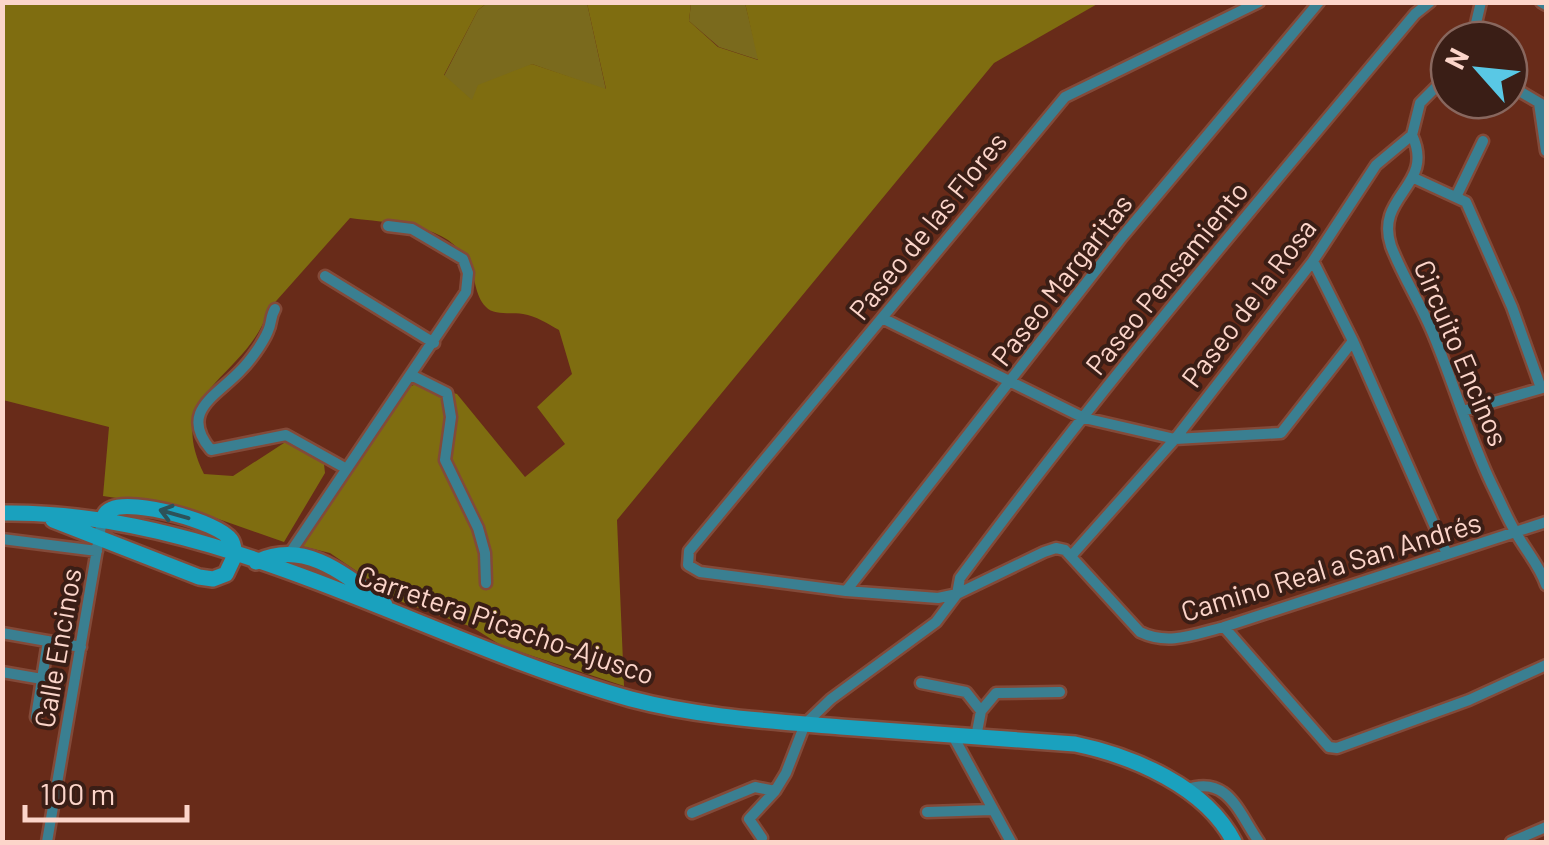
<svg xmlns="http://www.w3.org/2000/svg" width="1549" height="845" viewBox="0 0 1549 845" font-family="Barlow,sans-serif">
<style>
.green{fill:#7a6a1d}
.forest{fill:#7f6d10}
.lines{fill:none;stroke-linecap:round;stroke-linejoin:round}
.minor-casing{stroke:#834a39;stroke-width:15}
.secondary-casing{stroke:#834a39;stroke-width:20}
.minor{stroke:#3a7f91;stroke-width:10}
.secondary{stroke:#1aa1be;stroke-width:15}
.oneway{stroke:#2d5259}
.labels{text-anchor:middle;stroke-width:8;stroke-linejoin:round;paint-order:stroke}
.street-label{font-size:28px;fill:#fcd5ca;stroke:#3a1e16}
</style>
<rect width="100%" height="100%" fill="#682b19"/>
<!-- green -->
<path class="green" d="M487 3H587L606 90 532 64 472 101 444 76 478 10Z
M691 3H745L759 60 719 47 689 21Z"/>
<!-- forest -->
<path class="forest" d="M3 3H487L478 10 444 75 472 100 478 85 532 64 606 89 587 3H691L689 21 718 47 758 60 745 3H1099L994 63 617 520 624 686 502 646 472 627 402 602 330 553 301 546 309 527 411 386 419 383 457 394 525 477 565 444 537 407 572 374 559 330C548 324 536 316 523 314 512 312 494 316 486 307 474 295 476 277 469 264 448 221 390 224 350 218L269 309C246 380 162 389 204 474L233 476 287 441 324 464 325 473 284 542 190 509 103 496 109 427 3 400Z"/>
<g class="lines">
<!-- minor casing -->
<g class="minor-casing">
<path id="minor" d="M1259 2 1065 97 689 551 688 565 700 572 846 591 938 598 957 594 960 578C1104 383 1260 199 1415 14L1430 2
M1541 2 1546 5
M1472 40 1481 2
M1509 85 1543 105
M1539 103 1546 151
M1412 135C1436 186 1374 195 1391 246 1402 275 1419 301 1431 329 1453 380 1468 435 1492 485 1500 501 1507 518 1516 533 1526 551 1540 566 1546 585
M1414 178 1466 202 1512 307 1541 388
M1456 197 1483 141
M1313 261 1353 341 1447 554
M325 276 434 343
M275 309C270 317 272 323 268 331 263 343 250 361 241 370 217 396 178 411 211 450L286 435 345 468
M882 318 1084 418 1175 439 1281 433 1353 341
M411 375 447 393 451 417 445 460 478 528 485 553 486 583
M1463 411 1546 387
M2 539 97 551
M290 553 466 292 468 273 463 259 412 229 388 226
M1072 555 1175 439 1313 261 1376 165 1412 135 1420 103 1449 74
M846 591 1122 237 1319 2
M1224 627 1329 747 1337 748 1469 700 1546 665
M2 633 81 647
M2 672 42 679 48 641
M921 683 966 692 981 711
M36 717 42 679
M953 736 1011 842
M976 737 981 711 996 693 1060 692
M1185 790C1228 774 1238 812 1259 842
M927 812 992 810
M692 813 755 787 775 791
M762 838 749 819 775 791 786 773 805 724 831 699 936 622 957 594 1044 552 1056 548 1065 550 1140 632C1169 646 1195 634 1224 627L1546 522
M47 842 102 520
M1511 842 1546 827"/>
</g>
<!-- secondary casing -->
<g class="secondary-casing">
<path id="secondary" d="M2 513C218 509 426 642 631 699 699 717 771 721 841 727 919 732 997 739 1075 744 1133 756 1206 787 1234 842
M53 520 199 577 213 579 226 574 235 555C234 550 234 544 231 540 218 521 132 499 112 509 105 512 106 513 102 520
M256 562C305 538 347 576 385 605"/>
</g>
<!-- minor -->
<use href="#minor" class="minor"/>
<!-- secondary -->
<use href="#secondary" class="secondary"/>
</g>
<!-- one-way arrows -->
<defs><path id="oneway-shaft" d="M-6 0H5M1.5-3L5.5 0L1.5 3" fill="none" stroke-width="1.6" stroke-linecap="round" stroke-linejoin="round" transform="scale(2.5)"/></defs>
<use class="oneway" href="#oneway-shaft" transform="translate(174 514) rotate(-164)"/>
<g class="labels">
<!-- street labels -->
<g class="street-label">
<text transform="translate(928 226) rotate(-51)" y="10">Paseo de las Flores</text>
<text transform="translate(1167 278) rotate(-51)" y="10">Paseo Pensamiento</text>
<text transform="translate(1062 280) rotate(-52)" y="10">Paseo Margaritas</text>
<text transform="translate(1249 303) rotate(-53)" y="10">Paseo de la Rosa</text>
<text transform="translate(1461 353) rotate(67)" y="10">Circuito Encinos</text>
<text transform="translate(1331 567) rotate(-17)" y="10">Camino Real a San Andrés</text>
<text transform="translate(506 625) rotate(19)" y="10">Carretera Picacho-Ajusco</text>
<text transform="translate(58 648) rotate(-80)" y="10">Calle Encinos</text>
</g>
</g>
<!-- border -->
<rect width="1549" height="845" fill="none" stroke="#fcd5ca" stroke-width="10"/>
<!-- north arrow -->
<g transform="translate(1479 70) rotate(297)"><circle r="48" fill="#3a1e16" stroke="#88675e" stroke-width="2.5"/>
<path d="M0-8L18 38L0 25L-18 38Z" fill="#59c8e5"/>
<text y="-15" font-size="28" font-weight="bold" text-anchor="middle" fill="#fcd5ca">N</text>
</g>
<!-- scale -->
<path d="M25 805v15h162v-15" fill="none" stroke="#fcd5ca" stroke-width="5"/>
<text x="40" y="805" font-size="30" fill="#fcd5ca" stroke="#3a1e16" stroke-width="8" paint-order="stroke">100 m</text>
</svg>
